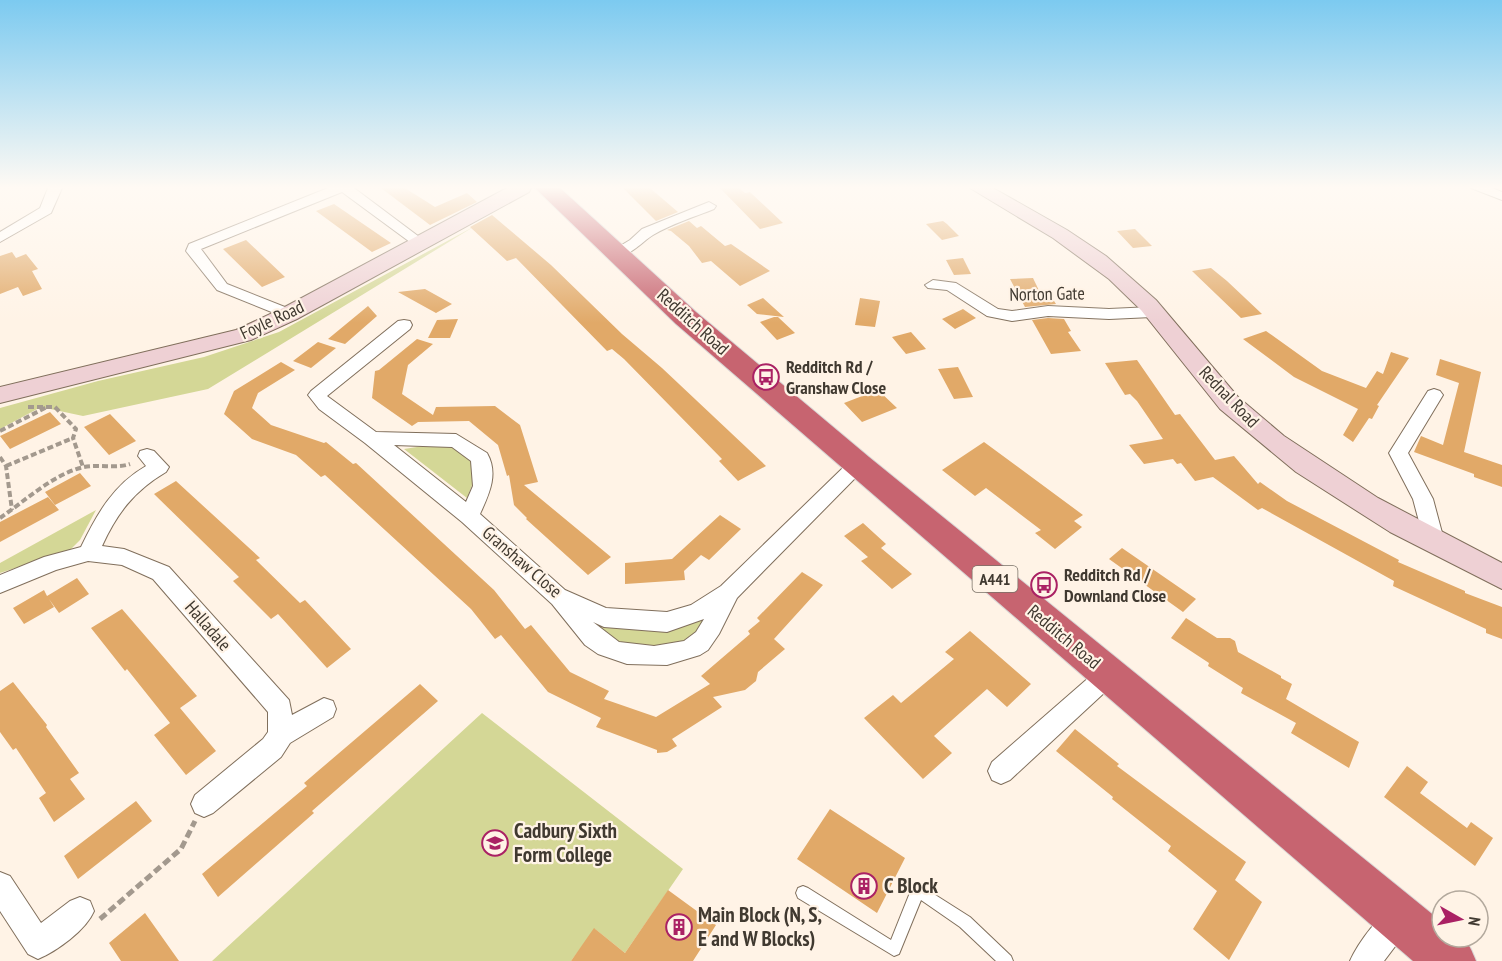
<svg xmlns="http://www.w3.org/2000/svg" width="1502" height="961" viewBox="0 0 1502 961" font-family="'PT Sans Narrow',sans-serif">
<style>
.green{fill:#d4d796}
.building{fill:#e1a968}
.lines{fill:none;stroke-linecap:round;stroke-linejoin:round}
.lane-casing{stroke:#806f5c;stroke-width:2}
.street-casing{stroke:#806f5c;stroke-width:2}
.secondary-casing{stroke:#806f5c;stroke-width:2}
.highway-casing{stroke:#d9d7d6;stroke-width:2}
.path-far1{stroke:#a3998e;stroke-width:4;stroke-dasharray:6 3;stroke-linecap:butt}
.path{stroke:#a3998e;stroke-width:5;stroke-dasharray:8 4;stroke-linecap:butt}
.lane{fill:#fff;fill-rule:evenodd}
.street{fill:#fff;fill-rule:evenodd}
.secondary{fill:#eed0d4;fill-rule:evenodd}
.highway{fill:#c76470;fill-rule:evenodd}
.labels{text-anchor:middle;stroke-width:4.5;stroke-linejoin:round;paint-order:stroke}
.shield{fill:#fff3e6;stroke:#797167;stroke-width:1.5}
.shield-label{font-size:16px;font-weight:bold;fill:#403930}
.street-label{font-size:18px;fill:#403930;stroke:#fff3e6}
.poi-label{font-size:18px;font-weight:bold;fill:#403930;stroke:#fff3e6;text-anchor:start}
.near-poi-label{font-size:21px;font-weight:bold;fill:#403930;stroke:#fff3e6;text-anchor:start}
</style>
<rect width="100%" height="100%" fill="#fff3e6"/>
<!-- green -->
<path class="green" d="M475 226 208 389 83 416 41 407 0 429V408L98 381 204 357 279 332Z
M430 445 454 447 472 459 474 480 467 498 404 449Z
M96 510 80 540 70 550 0 573V563Z
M729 592 701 642 643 656 581 624 604 617 667 622Z
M482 713 683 869 625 953 595 929 571 961H212Z"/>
<!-- building -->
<path class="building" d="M381 188H405L435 207 467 193 477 202 430 225Z
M623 188H650L678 212 656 221Z
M720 188H739L745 193 750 192 783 223 760 229Z
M334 204 391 243 372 252 316 211Z
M492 215 551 265 622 334 662 368 766 466 738 481 719 461 722 459 624 359 612 349 607 351 516 258 507 261 470 227Z
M689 221 697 228 701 226 725 246 731 244 770 271 740 286 711 261 702 263 689 246 671 231 667 230Z
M943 221 947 224 959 236 942 240 926 224Z
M1135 229 1152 246 1133 248 1117 231Z
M246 240 285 277 262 287 223 249Z
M12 252 16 258 26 254 38 269 32 271 42 289 23 296 18 287 0 294V256Z
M963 258 971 274 954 275 946 260Z
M1211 268 1227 281 1262 314 1241 318 1192 271Z
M1033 278 1044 301H1054L1056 304 1025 307 1010 279Z
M425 289 452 304 436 313 398 292Z
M763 298 784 317 757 314 747 305Z
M860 298 880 301 875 327 855 325Z
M368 306 377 316 345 344 328 339Z
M963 309 976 318 955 329 942 319Z
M774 317H778L795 333 777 340 760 322Z
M1048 318 1064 319 1071 331 1068 332 1081 351 1051 354 1032 320Z
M458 319 450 338H428L437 320Z
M1266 331 1322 371 1366 388 1377 371 1383 374 1391 352 1409 358 1377 405 1379 406 1372 419 1369 418 1353 442 1343 435 1358 409 1294 377 1243 339Z
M911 332 926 349 906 354 892 337Z
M417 339 433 344 408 365 402 394 433 415 436 407 495 406 520 425 538 482 524 485 611 557 588 575 526 519 527 518 514 505 509 475 507 476 498 445 469 421 418 422 412 426 372 398 375 371 379 370Z
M318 342 336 348 311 368 293 361Z
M1440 359 1481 372 1464 452 1502 465V487L1474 477V474L1414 452 1421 436 1443 445 1459 383 1436 375Z
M1137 360 1175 415 1180 414 1215 460 1234 456 1258 484 1260 482 1287 501 1399 560 1398 562 1465 591V593L1502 607V639L1486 633V629L1393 586 1394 581 1262 508 1258 510 1213 477 1195 481 1181 463 1177 464 1173 459 1144 464 1129 445 1163 439 1137 401 1130 394 1125 395 1105 363Z
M281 362 295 370 258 393 252 408 271 425 324 443 326 442 353 464 356 463 494 590 525 629 531 625 570 672 609 691 604 699 656 717 710 684 701 676 750 634 748 631 760 621 757 618 802 572 823 585 774 639 785 649 758 672 756 681 745 690 713 697 722 707 672 739 677 746 667 752 657 753V750L596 727 601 718 548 692 501 635 495 639 471 609 325 475 321 477 296 455 252 439 224 414 234 391Z
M958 367 973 397 954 399 938 369Z
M878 390 897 408 862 422 844 403Z
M50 412 61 424 10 449 0 436Z
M110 414 136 441 109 455 84 427Z
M984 442 1083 515 1074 521 1082 527 1055 549 1035 533 1041 530 986 488 975 496 942 470Z
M80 473 91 486 55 505 45 492Z
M176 481 260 558 256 560 300 603 305 600 351 649 327 668 278 614 271 619 233 581 239 577 154 494Z
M48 497 59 510 0 542V522Z
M720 515 741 529 709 560 701 555 684 571 685 580 625 584V563L672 559Z
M863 523 886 544 881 548 912 574 892 589 861 561 868 557 844 536Z
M1122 548 1196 599 1183 612 1109 559Z
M77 578 89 594 59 613 49 599 54 607 24 624 13 608 44 590 47 596Z
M122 609 197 696 180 708 216 751 186 775 154 735 170 723 127 669 125 671 91 628Z
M1186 618 1217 638H1230L1235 641 1238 652 1281 676V678L1292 684 1286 699 1359 742 1349 768 1291 733 1296 723 1241 693 1243 688 1208 666 1209 663 1171 638Z
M970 631 1031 684 1007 707 987 689 934 736 952 753 923 779 864 718 893 695 901 703 954 659 945 652Z
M13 682 47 725 46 727 79 773 70 779 85 799 54 822 39 798 46 793 16 748 13 750 0 732V691Z
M420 684 438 701 312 811 314 813 218 897 202 874 307 786 304 783Z
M1075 729 1119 764 1117 766 1246 862 1235 880 1262 902 1229 960 1193 929 1217 891 1168 851 1171 846 1112 799 1113 797 1056 751Z
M1407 766 1428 782 1420 793 1467 828 1471 822 1493 838 1475 866 1384 797Z
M136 801 152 821 78 879 64 856Z
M830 809 905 858 877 913 797 859Z
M668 890 716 925 693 961H571L594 928 625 953Z
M145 913 179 961H121L109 943Z"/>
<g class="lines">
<!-- lane casing -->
<g class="lane-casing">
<path id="lane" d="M918 884 970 917 1011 956 1013 961H996L960 927 921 900 899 954 894 956 798 898 796 893 798 888 803 886 808 888 891 940 913 885Z"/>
</g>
<!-- street casing -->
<g class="street-casing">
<path id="street" d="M48 188H62L51 213 0 242V232L40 208Z
M328 188H354L426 242 419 246 414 245 342 192 201 249 227 284 295 311 297 314 295 317 289 319 217 290 186 251 189 244Z
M1471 188H1492L1502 192V200Z
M709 202 716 206 714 209C694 217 671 224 653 235 640 243 629 259 612 255L610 252 630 240 642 229Z
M933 280 956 283 998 309 1012 311 1048 306 1109 309 1152 307 1160 312 1152 317 1109 319 1048 316 1012 321 987 316 947 290 928 288 925 285Z
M404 320 410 321 412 325 410 329 327 396 376 432 456 434 487 453C499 474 489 494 480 514L565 590 606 608 667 612 691 605 721 586 851 460 858 458 865 460 868 465 737 598 719 634 708 650 700 655 667 665 627 664 598 654 585 645 552 604 462 522 365 443 319 409 308 395 311 391 398 321ZM394 445 452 447 471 461 473 486 466 502ZM704 619 696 632 684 641 654 646 619 642 593 622 604 627 667 632Z
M1434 389 1440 391 1443 395 1408 453 1433 499 1445 544 1442 550 1435 552 1428 550 1425 544 1413 499 1389 453 1428 391Z
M147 449 154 451 169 467 166 472C134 491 117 513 102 546L124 549 169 567 289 700 292 715 324 698 333 701 336 709 333 717 290 743 281 757 213 813 204 817 195 813 191 804 195 795 263 739 268 732V712L153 579 122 565 88 561 56 570 0 593V575L44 557 81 547C97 514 113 485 146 466L138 456 140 451Z
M1109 663 1117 667 1121 674 1117 681 1010 780 1001 784 992 780 988 771 992 762 1101 667Z
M0 872 10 876 41 923 70 901 80 897 90 901 94 911C86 930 57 951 38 959L28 954 0 911Z
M1399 904 1409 908 1413 918 1409 928 1384 961H1350C1358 943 1381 911 1399 904Z"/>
</g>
<!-- secondary casing -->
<g class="secondary-casing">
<path id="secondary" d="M507 188H531L529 192 297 319 251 340 0 403V387L236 330 281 309Z
M970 188H993L1067 230 1106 256 1156 300 1238 397 1284 436 1378 498 1502 563V589L1390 532 1296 472 1220 409 1141 310 1109 279 1053 238Z"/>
</g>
<!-- highway casing -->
<g class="highway-casing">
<path id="highway" d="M535 188H560L696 312 869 457 1442 922V937C1466 937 1467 939 1476 961H1413L676 324Z"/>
</g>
<!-- path-far1 -->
<path class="path-far1" d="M28 407H55L76 429 73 438 83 467
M0 431 47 407
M0 457 6 466 12 510
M6 466 73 438
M0 518C25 501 53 474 84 467 99 464 115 469 130 464"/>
<!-- path -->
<path class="path" d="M100 919 181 849 195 821"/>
<!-- lane -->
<use href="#lane" class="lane"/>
<!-- street -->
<use href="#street" class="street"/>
<!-- secondary -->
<use href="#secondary" class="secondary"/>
<!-- highway -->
<use href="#highway" class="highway"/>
</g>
<!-- sky -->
<linearGradient id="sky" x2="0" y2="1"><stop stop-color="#7ccaf0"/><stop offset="0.58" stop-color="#fffaf4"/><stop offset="1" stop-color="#fffaf4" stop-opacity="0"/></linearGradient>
<rect width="1502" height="323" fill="url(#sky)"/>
<!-- icons -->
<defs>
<g id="bus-ring" transform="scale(1.35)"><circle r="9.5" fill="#fff3e6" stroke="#aa2164" stroke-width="1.5"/><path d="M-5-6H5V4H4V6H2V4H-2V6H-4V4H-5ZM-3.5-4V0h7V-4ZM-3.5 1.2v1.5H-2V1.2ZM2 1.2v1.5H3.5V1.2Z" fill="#aa2164"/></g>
<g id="university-ring" transform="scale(1.35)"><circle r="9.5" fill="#fff3e6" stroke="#aa2164" stroke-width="1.5"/><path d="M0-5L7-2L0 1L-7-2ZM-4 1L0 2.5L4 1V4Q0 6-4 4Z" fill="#aa2164"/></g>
<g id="building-ring" transform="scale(1.35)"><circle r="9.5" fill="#fff3e6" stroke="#aa2164" stroke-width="1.5"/><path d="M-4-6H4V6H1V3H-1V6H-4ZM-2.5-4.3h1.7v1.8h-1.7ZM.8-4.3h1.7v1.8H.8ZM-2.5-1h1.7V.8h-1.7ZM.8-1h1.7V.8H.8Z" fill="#aa2164"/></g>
</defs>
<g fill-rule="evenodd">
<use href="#bus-ring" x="766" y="377"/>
<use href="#bus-ring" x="1044" y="585"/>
<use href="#university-ring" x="495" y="843"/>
<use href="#building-ring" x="864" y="886"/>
<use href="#building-ring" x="679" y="927"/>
</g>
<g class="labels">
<!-- shield labels -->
<rect class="shield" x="972.5" y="566" width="45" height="26" rx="4.5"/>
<g class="shield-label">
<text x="995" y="585">A441</text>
</g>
<!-- street labels -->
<g class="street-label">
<text transform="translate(1047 294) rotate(-1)" y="6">Norton Gate</text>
<text transform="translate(272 320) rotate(-25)" y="6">Foyle Road</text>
<text transform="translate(693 322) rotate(42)" y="6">Redditch Road</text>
<text transform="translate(1229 397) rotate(46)" y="6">Rednal Road</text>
<text transform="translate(522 562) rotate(41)" y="6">Granshaw Close</text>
<text transform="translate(208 626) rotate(49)" y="6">Halladale</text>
<text transform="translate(1064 637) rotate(40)" y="6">Redditch Road</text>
</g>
<!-- poi labels -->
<g class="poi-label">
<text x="786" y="373">Redditch Rd /<tspan x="786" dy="21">Granshaw Close</tspan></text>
<text x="1064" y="581">Redditch Rd /<tspan x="1064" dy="21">Downland Close</tspan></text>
</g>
<!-- near-poi labels -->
<g class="near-poi-label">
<text x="514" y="838">Cadbury Sixth<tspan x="514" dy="24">Form College</tspan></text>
<text x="884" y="893">C Block</text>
<text x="698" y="922">Main Block (N, S,<tspan x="698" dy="24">E and W Blocks)</tspan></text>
</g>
</g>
<!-- north arrow -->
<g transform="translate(1460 919) rotate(99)"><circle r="28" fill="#fff3e6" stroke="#b3a99d" stroke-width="1.5"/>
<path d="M0-4.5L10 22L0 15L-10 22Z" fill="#aa2164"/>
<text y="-9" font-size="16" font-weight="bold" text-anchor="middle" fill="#403930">N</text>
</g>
</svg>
